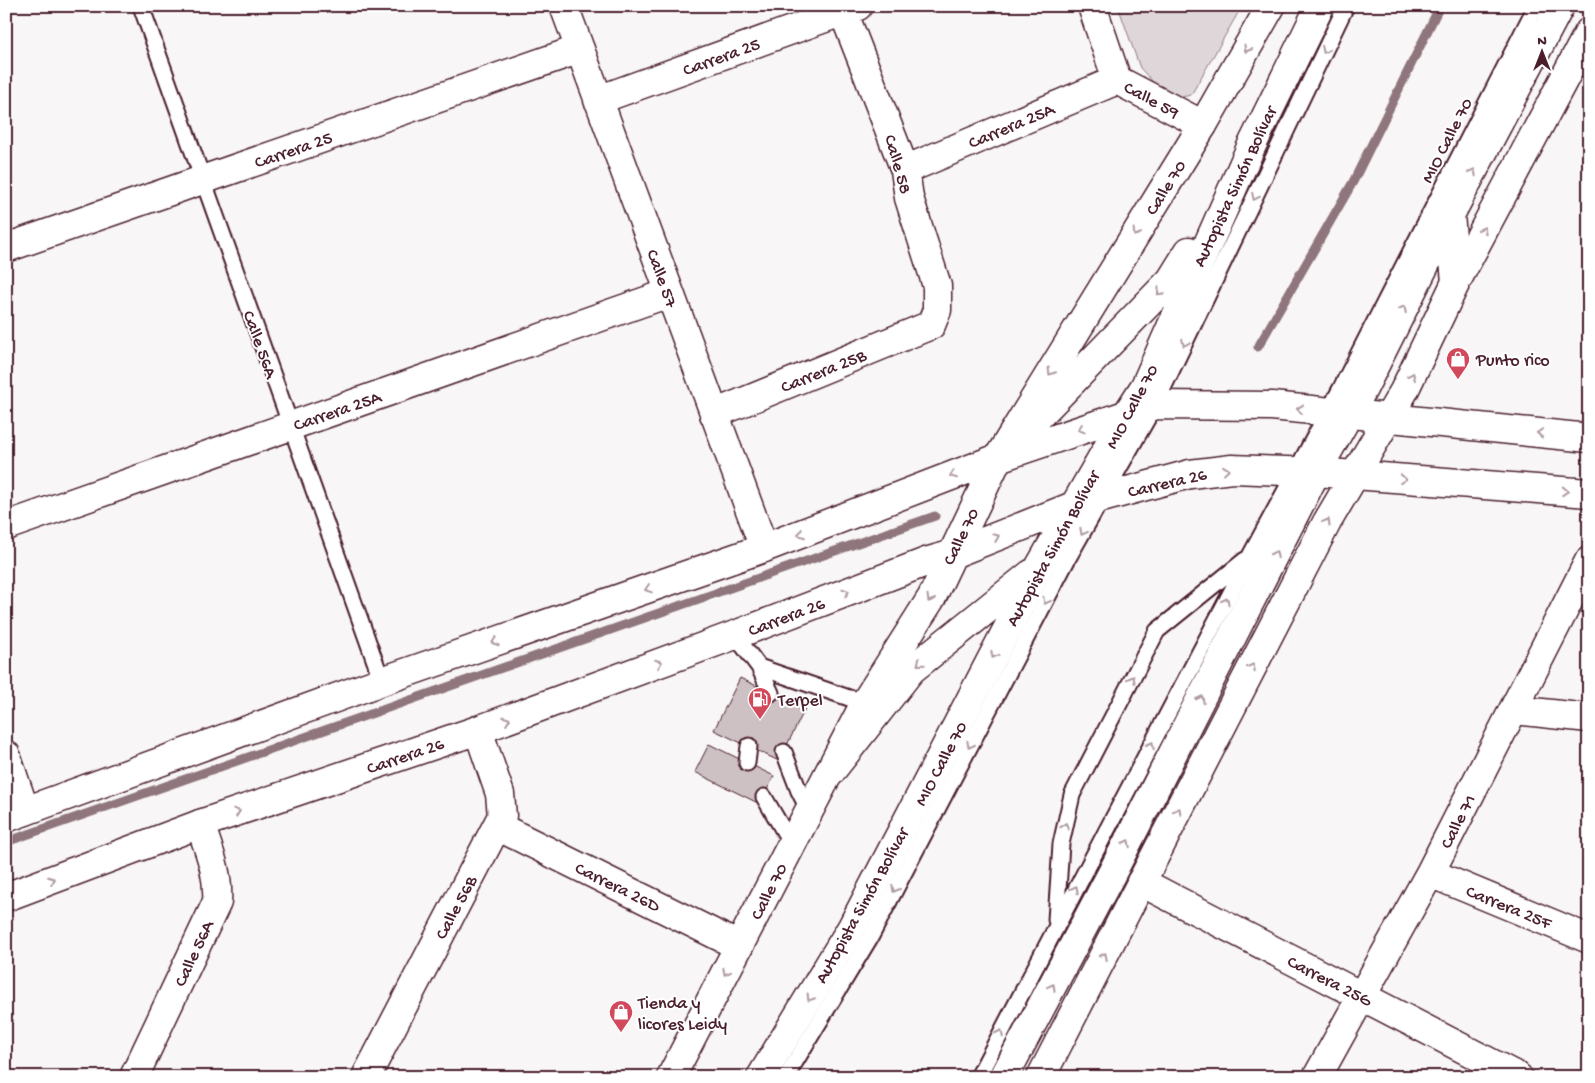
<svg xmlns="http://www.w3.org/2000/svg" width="1595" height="1083" viewBox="0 0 1595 1083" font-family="'Gochi Hand',sans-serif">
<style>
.green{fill:#ded6d9;stroke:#947a82}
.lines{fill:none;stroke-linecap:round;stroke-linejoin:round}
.stream{stroke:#8f747b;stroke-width:9}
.building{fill:#cdc1c4;stroke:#4a1f2b}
.service-casing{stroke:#4a1f2b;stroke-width:19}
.minor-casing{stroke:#4a1f2b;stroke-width:31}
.tertiary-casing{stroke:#4a1f2b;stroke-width:31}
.trunk-casing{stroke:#4a1f2b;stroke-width:31}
.service{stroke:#fff;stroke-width:15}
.minor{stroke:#fff;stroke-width:28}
.tertiary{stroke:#fff;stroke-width:28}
.trunk{stroke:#fff;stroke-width:28}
.oneway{stroke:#ae9aa0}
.labels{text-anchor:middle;stroke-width:4;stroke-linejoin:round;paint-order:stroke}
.street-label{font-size:18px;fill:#4a1f2b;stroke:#fff}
.poi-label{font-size:18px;fill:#4a1f2b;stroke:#fff;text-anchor:start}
</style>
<rect width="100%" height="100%" fill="#f8f6f7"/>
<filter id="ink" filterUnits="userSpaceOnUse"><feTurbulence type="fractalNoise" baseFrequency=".02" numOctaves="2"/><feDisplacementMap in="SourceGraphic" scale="10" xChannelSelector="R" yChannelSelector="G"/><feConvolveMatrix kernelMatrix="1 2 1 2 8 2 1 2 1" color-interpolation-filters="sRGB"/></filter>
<g filter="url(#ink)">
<!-- green -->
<path class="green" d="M1118 6H1242L1191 95 1182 97 1172 95 1155 84 1140 68Z"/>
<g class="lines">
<!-- stream -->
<path class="stream" d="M1258 347 1353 182 1440 6
M6 842 935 516"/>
</g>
<!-- building -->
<path class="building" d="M740 678 805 709 779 761 714 730Z
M709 744 774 776 760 804 695 772Z"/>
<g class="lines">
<!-- service casing -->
<g class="service-casing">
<path id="service" d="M141 6 382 681
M735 635 759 667 771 693
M759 667 849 698 866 701
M784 752 799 791 809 811
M747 763 749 746
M764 797 792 845
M1056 920 1061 844 1072 795 1157 631 1245 560
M786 1077 871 936 1068 558 1155 405 1346 6
M978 1077 1250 556 1341 388 1536 6"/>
</g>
<!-- minor casing -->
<g class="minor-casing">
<path id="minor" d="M564 6 764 548
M1092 6 1117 80 1203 125
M598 100 858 6
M905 170 1117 80
M6 248 580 49
M714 414 931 325 937 310V286L909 198 905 170 841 6
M6 526 669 293
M1514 710 1589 718
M6 755 25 811
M497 826 739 946
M1430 873 1589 939
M1141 882 1518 1077
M134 1077 217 902C219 873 209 851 200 824
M366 1077 502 816 500 794 478 730
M1317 1077 1430 873 1589 561"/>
</g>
<!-- tertiary casing -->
<g class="tertiary-casing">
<path id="tertiary" d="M6 818 382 681 764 548 998 458 1155 405 1272 406 1589 438
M6 897 200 824 478 730 735 635 926 562 950 555 1076 505 1190 474 1232 469 1316 472 1589 493
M671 1077 866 701 932 597 998 458 1203 125 1271 6
M1041 1077 1327 522 1404 391 1456 282 1589 32"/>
</g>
<!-- trunk casing -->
<g class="trunk-casing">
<path id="trunk" d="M1450 215 1456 282
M998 458 1171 280 1189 251
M829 774 911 670 1031 574
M761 1077 852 927 1040 566 1127 414 1145 386 1251 147 1320 6
M1004 1077 1113 871 1316 472 1363 389 1450 215 1560 6"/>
</g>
<!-- service -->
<use href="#service" class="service"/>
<!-- minor -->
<use href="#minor" class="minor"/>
<!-- tertiary -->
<use href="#tertiary" class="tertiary"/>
<!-- trunk -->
<use href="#trunk" class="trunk"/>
</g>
<!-- one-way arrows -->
<defs><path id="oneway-chevron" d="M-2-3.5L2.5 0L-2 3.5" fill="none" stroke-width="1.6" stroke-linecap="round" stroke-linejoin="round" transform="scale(1.25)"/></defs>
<g class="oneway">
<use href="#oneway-chevron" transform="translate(1247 49) rotate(120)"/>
<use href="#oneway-chevron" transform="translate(1325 50) rotate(116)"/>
<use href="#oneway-chevron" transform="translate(1473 172) rotate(-62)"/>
<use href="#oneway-chevron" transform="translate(1255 197) rotate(116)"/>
<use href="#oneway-chevron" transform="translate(1483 230) rotate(-62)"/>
<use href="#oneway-chevron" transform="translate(1136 233) rotate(122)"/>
<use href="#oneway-chevron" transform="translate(1160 292) rotate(134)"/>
<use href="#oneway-chevron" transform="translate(1403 309) rotate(-63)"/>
<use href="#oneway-chevron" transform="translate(1185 343) rotate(116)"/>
<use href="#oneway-chevron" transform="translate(1051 372) rotate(122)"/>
<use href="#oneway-chevron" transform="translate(1412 376) rotate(-65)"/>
<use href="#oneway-chevron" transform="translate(1300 409) rotate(-174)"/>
<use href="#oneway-chevron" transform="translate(1081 429) rotate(161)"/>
<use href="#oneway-chevron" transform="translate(1540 433) rotate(-175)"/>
<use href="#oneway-chevron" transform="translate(1226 470) rotate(-6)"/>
<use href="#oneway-chevron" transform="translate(953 475) rotate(159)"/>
<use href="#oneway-chevron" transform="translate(1403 479) rotate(4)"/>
<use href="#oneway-chevron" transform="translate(1565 491) rotate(4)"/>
<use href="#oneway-chevron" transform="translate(1327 522) rotate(-61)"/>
<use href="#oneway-chevron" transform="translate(1083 532) rotate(119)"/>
<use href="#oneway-chevron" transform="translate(801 534) rotate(159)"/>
<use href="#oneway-chevron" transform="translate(996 537) rotate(-22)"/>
<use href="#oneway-chevron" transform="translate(1275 554) rotate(-63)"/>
<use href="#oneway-chevron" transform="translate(648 589) rotate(161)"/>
<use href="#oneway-chevron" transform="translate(846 592) rotate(-21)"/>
<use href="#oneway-chevron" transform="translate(930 599) rotate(120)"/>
<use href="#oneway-chevron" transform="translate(1046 601) rotate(118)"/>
<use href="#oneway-chevron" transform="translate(1226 601) rotate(-62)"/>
<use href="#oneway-chevron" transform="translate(495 642) rotate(161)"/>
<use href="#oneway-chevron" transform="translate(994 655) rotate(118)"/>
<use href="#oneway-chevron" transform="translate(659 663) rotate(-20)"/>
<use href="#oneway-chevron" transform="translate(920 663) rotate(141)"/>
<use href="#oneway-chevron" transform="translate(1252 667) rotate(-63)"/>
<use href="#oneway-chevron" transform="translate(1132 679) rotate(-63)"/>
<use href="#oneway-chevron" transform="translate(1201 699) rotate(-63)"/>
<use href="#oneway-chevron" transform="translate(507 720) rotate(-20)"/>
<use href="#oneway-chevron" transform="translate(970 745) rotate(118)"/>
<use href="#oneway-chevron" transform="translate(1151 745) rotate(-62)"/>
<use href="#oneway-chevron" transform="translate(1178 811) rotate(-63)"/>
<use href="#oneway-chevron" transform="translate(237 812) rotate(-19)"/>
<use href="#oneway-chevron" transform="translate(1065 826) rotate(-77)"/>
<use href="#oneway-chevron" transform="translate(1127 843) rotate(-63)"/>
<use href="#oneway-chevron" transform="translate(52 880) rotate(-21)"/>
<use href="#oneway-chevron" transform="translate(895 889) rotate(118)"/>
<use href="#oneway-chevron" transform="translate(1075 889) rotate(-62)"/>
<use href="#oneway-chevron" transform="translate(1104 956) rotate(-63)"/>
<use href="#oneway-chevron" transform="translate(726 972) rotate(118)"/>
<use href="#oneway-chevron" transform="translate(1052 987) rotate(-62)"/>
<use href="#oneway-chevron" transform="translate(810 998) rotate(122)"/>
<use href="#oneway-chevron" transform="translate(1000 1033) rotate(-63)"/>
</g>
</g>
<!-- icons -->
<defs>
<g id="shop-pin" transform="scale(1.25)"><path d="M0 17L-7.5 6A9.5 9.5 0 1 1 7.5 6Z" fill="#d1495b" stroke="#fff"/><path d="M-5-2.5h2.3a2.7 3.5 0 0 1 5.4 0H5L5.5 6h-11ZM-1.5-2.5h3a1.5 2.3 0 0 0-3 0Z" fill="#fff"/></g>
<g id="fuel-pin" transform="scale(1.25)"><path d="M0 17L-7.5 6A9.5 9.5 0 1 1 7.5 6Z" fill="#d1495b" stroke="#fff"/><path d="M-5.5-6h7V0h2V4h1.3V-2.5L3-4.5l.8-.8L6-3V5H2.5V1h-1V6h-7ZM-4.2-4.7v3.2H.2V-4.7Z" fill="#fff"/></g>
</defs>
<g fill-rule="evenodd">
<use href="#shop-pin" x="1458" y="359"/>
<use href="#fuel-pin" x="760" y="699"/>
<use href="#shop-pin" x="621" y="1012"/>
</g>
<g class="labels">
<!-- street labels -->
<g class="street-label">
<text transform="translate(721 56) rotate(-20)" y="6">Carrera 25</text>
<text transform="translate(1152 99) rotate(28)" y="6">Calle 59</text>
<text transform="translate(1011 125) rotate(-23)" y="6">Carrera 25A</text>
<text transform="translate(1446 140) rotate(-63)" y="6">MIO Calle 70</text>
<text transform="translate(293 149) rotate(-19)" y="6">Carrera 25</text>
<text transform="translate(899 164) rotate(74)" y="6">Calle 58</text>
<text transform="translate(1234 186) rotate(-65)" y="6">Autopista Simón Bolívar</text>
<text transform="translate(1165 187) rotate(-58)" y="6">Calle 70</text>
<text transform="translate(663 278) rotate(70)" y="6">Calle 57</text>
<text transform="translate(261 344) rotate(70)" y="6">Calle 56A</text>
<text transform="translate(823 370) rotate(-22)" y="6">Carrera 25B</text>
<text transform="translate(1131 406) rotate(-62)" y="6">MIO Calle 70</text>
<text transform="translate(337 410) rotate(-19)" y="6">Carrera 25A</text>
<text transform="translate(1167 482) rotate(-13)" y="6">Carrera 26</text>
<text transform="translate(960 536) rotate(-64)" y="6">Calle 70</text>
<text transform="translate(1052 548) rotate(-61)" y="6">Autopista Simón Bolívar</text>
<text transform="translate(786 616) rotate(-21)" y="6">Carrera 26</text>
<text transform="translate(405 755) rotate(-19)" y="6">Carrera 26</text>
<text transform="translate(940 763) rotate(-62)" y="6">MIO Calle 70</text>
<text transform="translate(1457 821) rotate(-63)" y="6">Calle 71</text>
<text transform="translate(618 886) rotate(26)" y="6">Carrera 26D</text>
<text transform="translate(768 891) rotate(-63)" y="6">Calle 70</text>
<text transform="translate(861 905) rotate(-61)" y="6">Autopista Simón Bolívar</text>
<text transform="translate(1509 906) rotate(22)" y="6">Carrera 25F</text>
<text transform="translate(455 907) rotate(-62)" y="6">Calle 56B</text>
<text transform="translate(193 953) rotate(-65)" y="6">Calle 56A</text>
<text transform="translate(1330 980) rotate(27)" y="6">Carrera 25G</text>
</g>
<!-- poi labels -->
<g class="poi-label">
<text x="1476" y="365">Punto rico</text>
<text x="778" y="705">Terpel</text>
<text x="638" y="1008">Tienda y<tspan x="638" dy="21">licores Leidy</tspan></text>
</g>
</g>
<!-- margin -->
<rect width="1595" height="1083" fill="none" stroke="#fff" stroke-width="25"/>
<rect x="12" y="12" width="1570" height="1058" fill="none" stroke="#4a1f2b" stroke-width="2" filter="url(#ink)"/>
<!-- north arrow -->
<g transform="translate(1542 52)" stroke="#ffffff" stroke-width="4" paint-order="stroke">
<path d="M0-4L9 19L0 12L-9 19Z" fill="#4a1f2b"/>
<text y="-8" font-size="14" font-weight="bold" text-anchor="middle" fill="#4a1f2b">N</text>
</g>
</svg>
